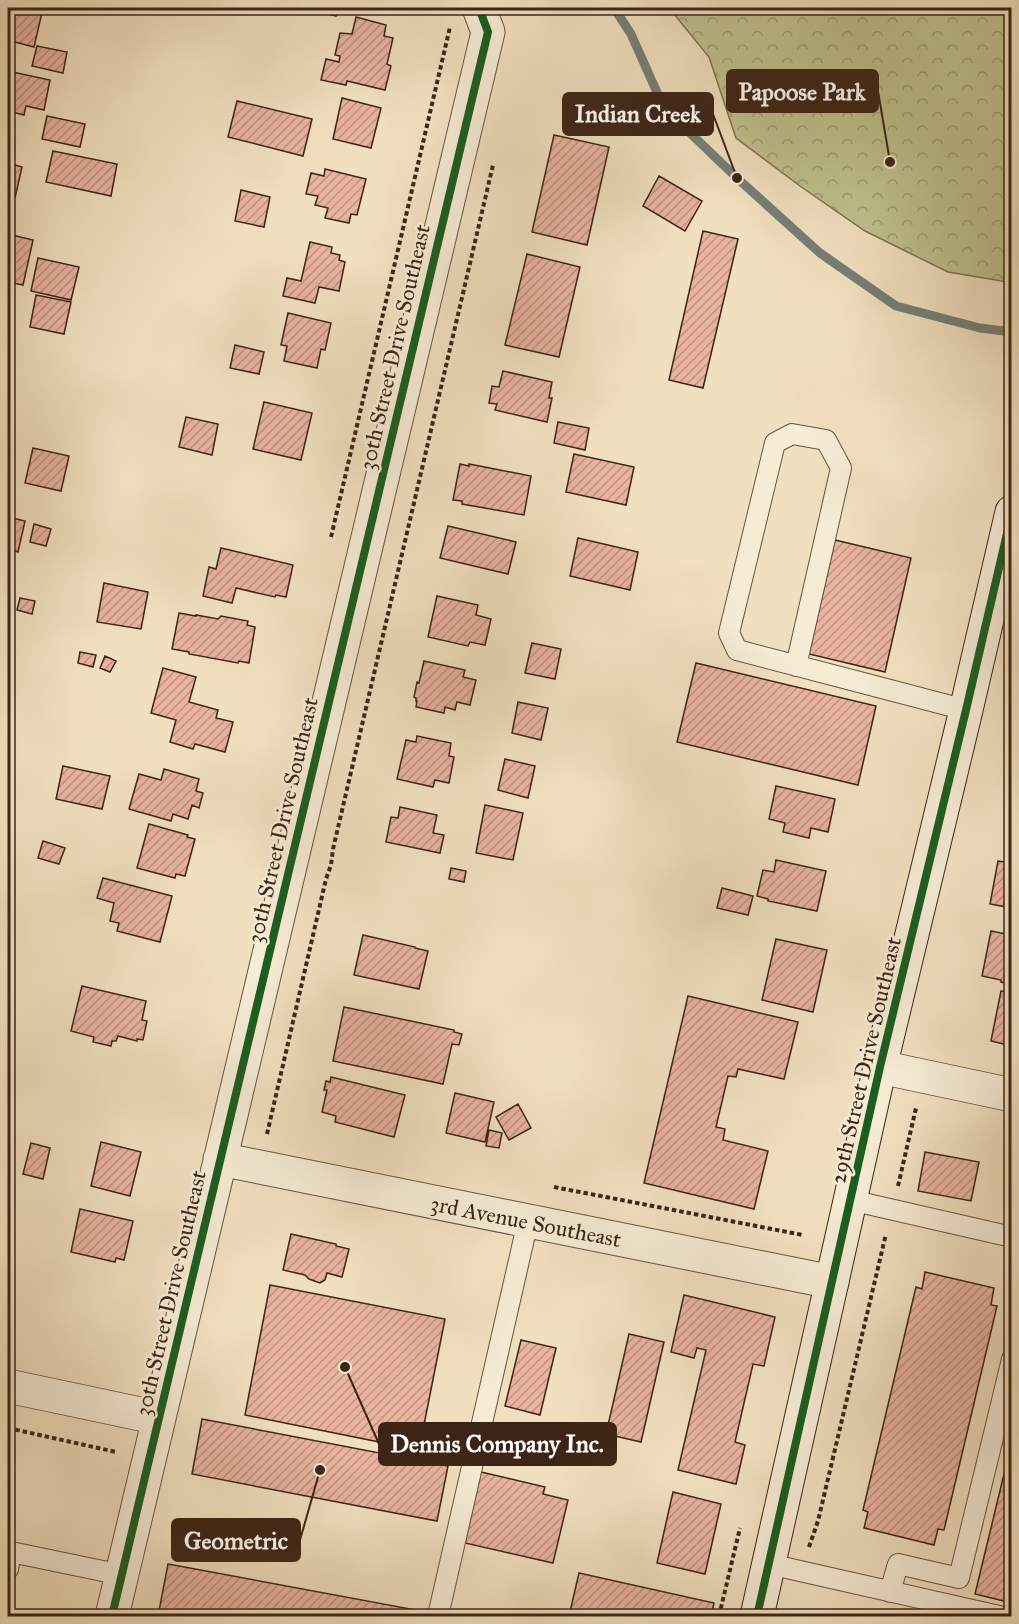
<svg xmlns="http://www.w3.org/2000/svg" width="1019" height="1624" viewBox="0 0 1019 1624" font-family="'IM FELL Great Primer',serif">
<style>
.park{fill:url(#park-crowns);stroke:#7e7352;stroke-width:1.5}
.lines{fill:none;stroke-linecap:round;stroke-linejoin:round}
.stream{stroke:#767f78;stroke-width:9}
.building{fill:url(#building-hatch);stroke:#3c2516;stroke-width:1.5}
.lane-casing{stroke:#695440;stroke-width:22}
.street-casing{stroke:#695440;stroke-width:35}
.secondary-casing{stroke:#3c2516;stroke-width:35}
.path{stroke:#3c2516;stroke-width:4;stroke-dasharray:4.5 3;stroke-linecap:butt}
.lane{stroke:#f6ebd5;stroke-width:20}
.street{stroke:#f6ebd5;stroke-width:33}
.secondary{stroke:#f6ebd5;stroke-width:33}
.cycleway-casing{stroke:#f6ebd5;stroke-width:11}
.cycleway{stroke:#1b5e20;stroke-width:8}
.labels{text-anchor:middle;stroke-width:5;stroke-linejoin:round;paint-order:stroke}
.street-label{font-size:22px;fill:#3c2516;stroke:#f6ebd5}
.leader{fill:none;stroke:#3c2516;stroke-width:2}
.callout-dot{fill:#3c2516;stroke:#f6ebd5;stroke-width:2}
.callout{fill:#3c2516;stroke:#3c2516;stroke-width:2}
.callout-label{font-size:24px;text-anchor:middle;font-weight:bold;fill:#fff}
</style>
<defs>
<pattern id="park-crowns" width="20" height="18" patternUnits="userSpaceOnUse" patternTransform="scale(1.5)"><rect width="20" height="18" fill="#bfc18e"/><path d="M2 6a3 3 0 1 1 6 0M12 15a3 3 0 1 1 6 0" fill="none" stroke="#9c9d73"/></pattern>
<pattern id="building-hatch" width="6" height="6" patternUnits="userSpaceOnUse" patternTransform="scale(1.5)"><rect width="6" height="6" fill="#e9b39f"/><path d="M-1 1l2-2M0 6l6-6M5 7l2-2" fill="none" stroke="#be9181"/></pattern>
</defs>
<rect width="100%" height="100%" fill="#f1e0bf"/>
<filter id="stains"><feTurbulence type="fractalNoise" baseFrequency=".00333" numOctaves="4"/><feColorMatrix values="0 0 0 0 .2 0 0 0 0 .09 0 0 0 0 .02 0 0 0 .5 -.17"/></filter>
<radialGradient id="worn" r=".72"><stop offset=".6" stop-color="#630" stop-opacity="0"/><stop offset="1" stop-color="#630" stop-opacity=".3"/></radialGradient>
<!-- park -->
<path class="park" d="M669 8H1011L1012 264 1007 282 948 272 865 231 800 186 736 138 709 57Z"/>
<g class="lines">
<!-- stream -->
<path class="stream" d="M614 8 631 34 664 108 737 178 820 253 896 306 980 328 1012 332"/>
</g>
<!-- building -->
<path class="building" d="M8 8H43L34 47 11 41 10 45 8 44Z
M307 8H338L336 16Z
M356 17 386 25 384 36 393 38 387 64 391 66 385 90 347 81 346 85 321 80 326 59 339 62 340 56 335 55 340 33 352 34Z
M37 46 67 52 63 73 32 66Z
M8 71 50 80 44 110 26 106 24 115 8 111Z
M342 98 381 108 371 148 333 139Z
M237 101 312 119 303 156 228 137Z
M47 116 85 124 80 147 42 139Z
M554 135 609 147 587 245 532 232Z
M53 151 117 164 111 196 46 182Z
M8 163 22 167 15 198 8 197Z
M325 169 366 179 357 215 351 214 349 223 325 218 328 208 315 205 318 196 306 194 311 173 324 176Z
M659 176 702 201 685 231 643 206Z
M241 190 270 197 264 227 235 221Z
M703 231 738 239 703 388 669 380Z
M8 234 33 240 23 285 8 282Z
M310 242 332 247 331 253 340 255 339 260 345 262 339 291 319 287 315 303 283 296 287 278 301 281Z
M527 254 580 267 559 357 505 345Z
M38 258 79 267 71 300 31 291Z
M36 295 71 302 64 334 30 327Z
M288 313 331 323 325 350 321 349 317 368 284 361 287 346 281 345Z
M235 345 264 352 259 374 230 368Z
M503 371 552 382 549 398H552L547 422 495 410 497 404 489 403 492 386 499 387Z
M264 402 312 413 301 460 253 449Z
M186 417 218 424 212 455 179 447Z
M558 422 589 428 585 450 554 443Z
M33 448 69 456 61 491 25 483Z
M574 454 634 467 626 505 566 492Z
M460 464 469 466V464L531 476 524 515 462 504V501L453 500Z
M8 517 25 521 18 552 8 549Z
M34 524 51 529 46 546 30 542Z
M448 526 516 542 508 574 440 558Z
M578 538 638 552 630 590 570 576Z
M835 540 911 558 885 672 809 654Z
M221 548 293 565 286 597 276 595 275 597 236 588 232 603 203 596 209 567 216 569Z
M104 583 148 592 141 629 97 622Z
M437 596 478 605 476 615 491 619 485 645 470 642 468 646 428 637Z
M20 598 35 601 32 614 17 610Z
M179 613 196 616V615L218 619 221 616 248 621 247 625 255 627 249 663 239 661 238 663 189 654V652L172 649Z
M532 643 561 649 555 679 525 673Z
M80 652 96 655 93 667 78 663Z
M105 656 116 661 110 672 100 668Z
M424 661 465 670 463 677 476 680 470 705 457 702 455 710 445 707 444 713 416 707 417 701H416V698L414 697 417 682 419 683Z
M696 663 876 706 858 785 677 742Z
M163 668 196 677 189 702 218 710 216 718 233 722 225 752 195 744 193 749 170 742 176 720 151 713Z
M518 702 548 708 541 740 512 733Z
M417 736 451 743 449 756 454 757 449 783 435 780 433 787 397 779 406 740 416 742Z
M505 759 535 766 528 798 498 790Z
M63 766 110 776 102 809 56 799Z
M164 769 199 779 196 791 203 793 199 808 192 805 188 819 173 814 171 821 129 809 139 774 161 780Z
M776 786 835 799 828 832 811 828 809 838 783 832 785 823 769 819Z
M485 805 523 813 513 860 476 853Z
M400 807 437 815 433 833 444 835 440 853 386 842 391 817 398 818Z
M149 824 188 835 187 837 195 839 185 876 176 874 175 878 137 868Z
M43 841 65 848 59 864 38 858Z
M1009 848H1012V908L990 904 998 861 1005 862Z
M776 860 826 871 817 911 768 901V899L757 896 763 870 774 872Z
M451 868 466 871 464 882 449 879Z
M103 878 172 896 160 942 117 931 119 923 110 921 114 903 97 898Z
M722 888 753 896 748 915 717 908Z
M991 931 1012 935V984L1001 982V980L982 976Z
M363 935 415 947V948L428 951 419 989 354 975Z
M776 939 827 950 813 1012 762 1000Z
M82 986 146 1001 142 1020 147 1021 143 1040 137 1039V1041L118 1036 116 1041H112L111 1046 93 1042 94 1037 71 1031Z
M1001 991 1012 993V1046L991 1041Z
M688 996 798 1022 784 1079 738 1069 736 1077 728 1076 716 1127 725 1129 723 1140 768 1151 754 1209 644 1183Z
M344 1007 454 1030V1032L462 1034 459 1045 452 1044 443 1084 333 1061Z
M331 1077 405 1095 394 1137 335 1122 336 1116 322 1112 327 1090H324L326 1081 330 1082Z
M455 1093 494 1102 485 1142 446 1133Z
M518 1104 531 1128 509 1140 496 1117Z
M489 1130 502 1133 499 1148 486 1146Z
M101 1142 141 1152 130 1196 91 1186Z
M31 1143 50 1148 43 1179 23 1174Z
M925 1152 979 1162 971 1201 918 1191Z
M80 1209 133 1221 124 1260 116 1258 115 1262 71 1252Z
M291 1234 336 1244V1246L349 1249 342 1277 327 1273 325 1280 320 1283 309 1279 305 1275 283 1270Z
M925 1272 994 1288 991 1305 997 1306 944 1530 938 1529 934 1545 864 1528 868 1512 863 1510 916 1287 922 1289Z
M270 1285 445 1319 419 1450 245 1415Z
M684 1295 775 1317 764 1366 753 1364 735 1442 745 1445 736 1484 678 1470 706 1350 697 1348 694 1358 671 1352Z
M629 1334 664 1342 641 1442 606 1434Z
M521 1340 556 1348 540 1415 505 1406Z
M202 1419 448 1466 437 1521 192 1474Z
M1012 1441V1603L975 1594Z
M481 1472 545 1487 543 1494 568 1500 553 1563 465 1543Z
M673 1492 721 1504 705 1574 657 1563Z
M168 1564 416 1610 415 1616H158Z
M579 1573 714 1603 711 1616H569Z"/>
<g class="lines">
<!-- lane casing -->
<g class="lane-casing">
<path id="lane" d="M796 666 841 468 826 440 792 434 775 443 729 633 737 650C813 670 890 690 966 710
M850 1200 1012 1237
M769 1564 999 1616
M8 1569 11 1552 122 1575
M890 1592 898 1564 959 1578 1012 1359
M438 1616 528 1221"/>
</g>
<!-- street casing -->
<g class="street-casing">
<path id="street" d="M880 1067 1012 1095
M220 1159 832 1282
M8 1386 159 1418
M112 1616 488 32 479 8"/>
</g>
<!-- secondary casing -->
<g class="secondary-casing">
<path id="secondary" d="M757 1616 880 1067 966 710 1012 512"/>
</g>
<!-- path -->
<path class="path" d="M331 537 450 27
M267 1134 326 879 331 865 333 849 493 165
M898 1186 916 1108
M554 1187 803 1235
M8 1428 116 1452
M809 1547 818 1521 886 1234
M719 1616 740 1528"/>
<!-- lane -->
<use href="#lane" class="lane"/>
<!-- street -->
<use href="#street" class="street"/>
<!-- secondary -->
<use href="#secondary" class="secondary"/>
<!-- cycleway casing -->
<g class="cycleway-casing">
<path id="cycleway" d="M112 1616 488 32 479 8
M757 1616 880 1067 966 710 1012 512"/>
</g>
<!-- cycleway -->
<use href="#cycleway" class="cycleway"/>
</g>
<g class="labels">
<!-- street labels -->
<g class="street-label">
<text transform="translate(394 347) rotate(-77)" y="8">30th Street Drive Southeast</text>
<text transform="translate(282 820) rotate(-77)" y="8">30th Street Drive Southeast</text>
<text transform="translate(865 1060) rotate(-77)" y="8">29th Street Drive Southeast</text>
<text transform="translate(526 1221) rotate(11)" y="8">3rd Avenue Southeast</text>
<text transform="translate(170 1293) rotate(-77)" y="8">30th Street Drive Southeast</text>
</g>
</g>
<!-- callouts -->
<path class="leader" d="M890 162L878 91M737 178L713 114M345 1367L379 1444M320 1470L300 1540"/>
<g class="callout-dot">
<circle cx="890" cy="162" r="6"/>
<circle cx="737" cy="178" r="6"/>
<circle cx="345" cy="1367" r="6"/>
<circle cx="320" cy="1470" r="6"/>
</g>
<g class="callout">
<rect x="727" y="70" width="151" height="42" rx="6"/>
<rect x="563" y="93" width="150" height="42" rx="6"/>
<rect x="379" y="1423" width="237" height="42" rx="6"/>
<rect x="172" y="1519" width="128" height="42" rx="6"/>
</g>
<g class="callout-label">
<text x="802" y="100">Papoose Park</text>
<text x="638" y="122">Indian Creek</text>
<text x="497" y="1452">Dennis Company Inc.</text>
<text x="236" y="1549">Geometric</text>
</g>
<!-- margin -->
<rect width="1019" height="1624" fill="none" stroke="#f1e0bf" stroke-width="30"/>
<rect x="9" y="9" width="1001" height="1606" fill="none" stroke="#3c2516" stroke-width="3"/>
<rect x="15" y="15" width="989" height="1594" fill="none" stroke="#3c2516" stroke-width="1.5"/>
<rect width="100%" height="100%" filter="url(#stains)"/>
<rect width="100%" height="100%" fill="url(#worn)"/>
</svg>
